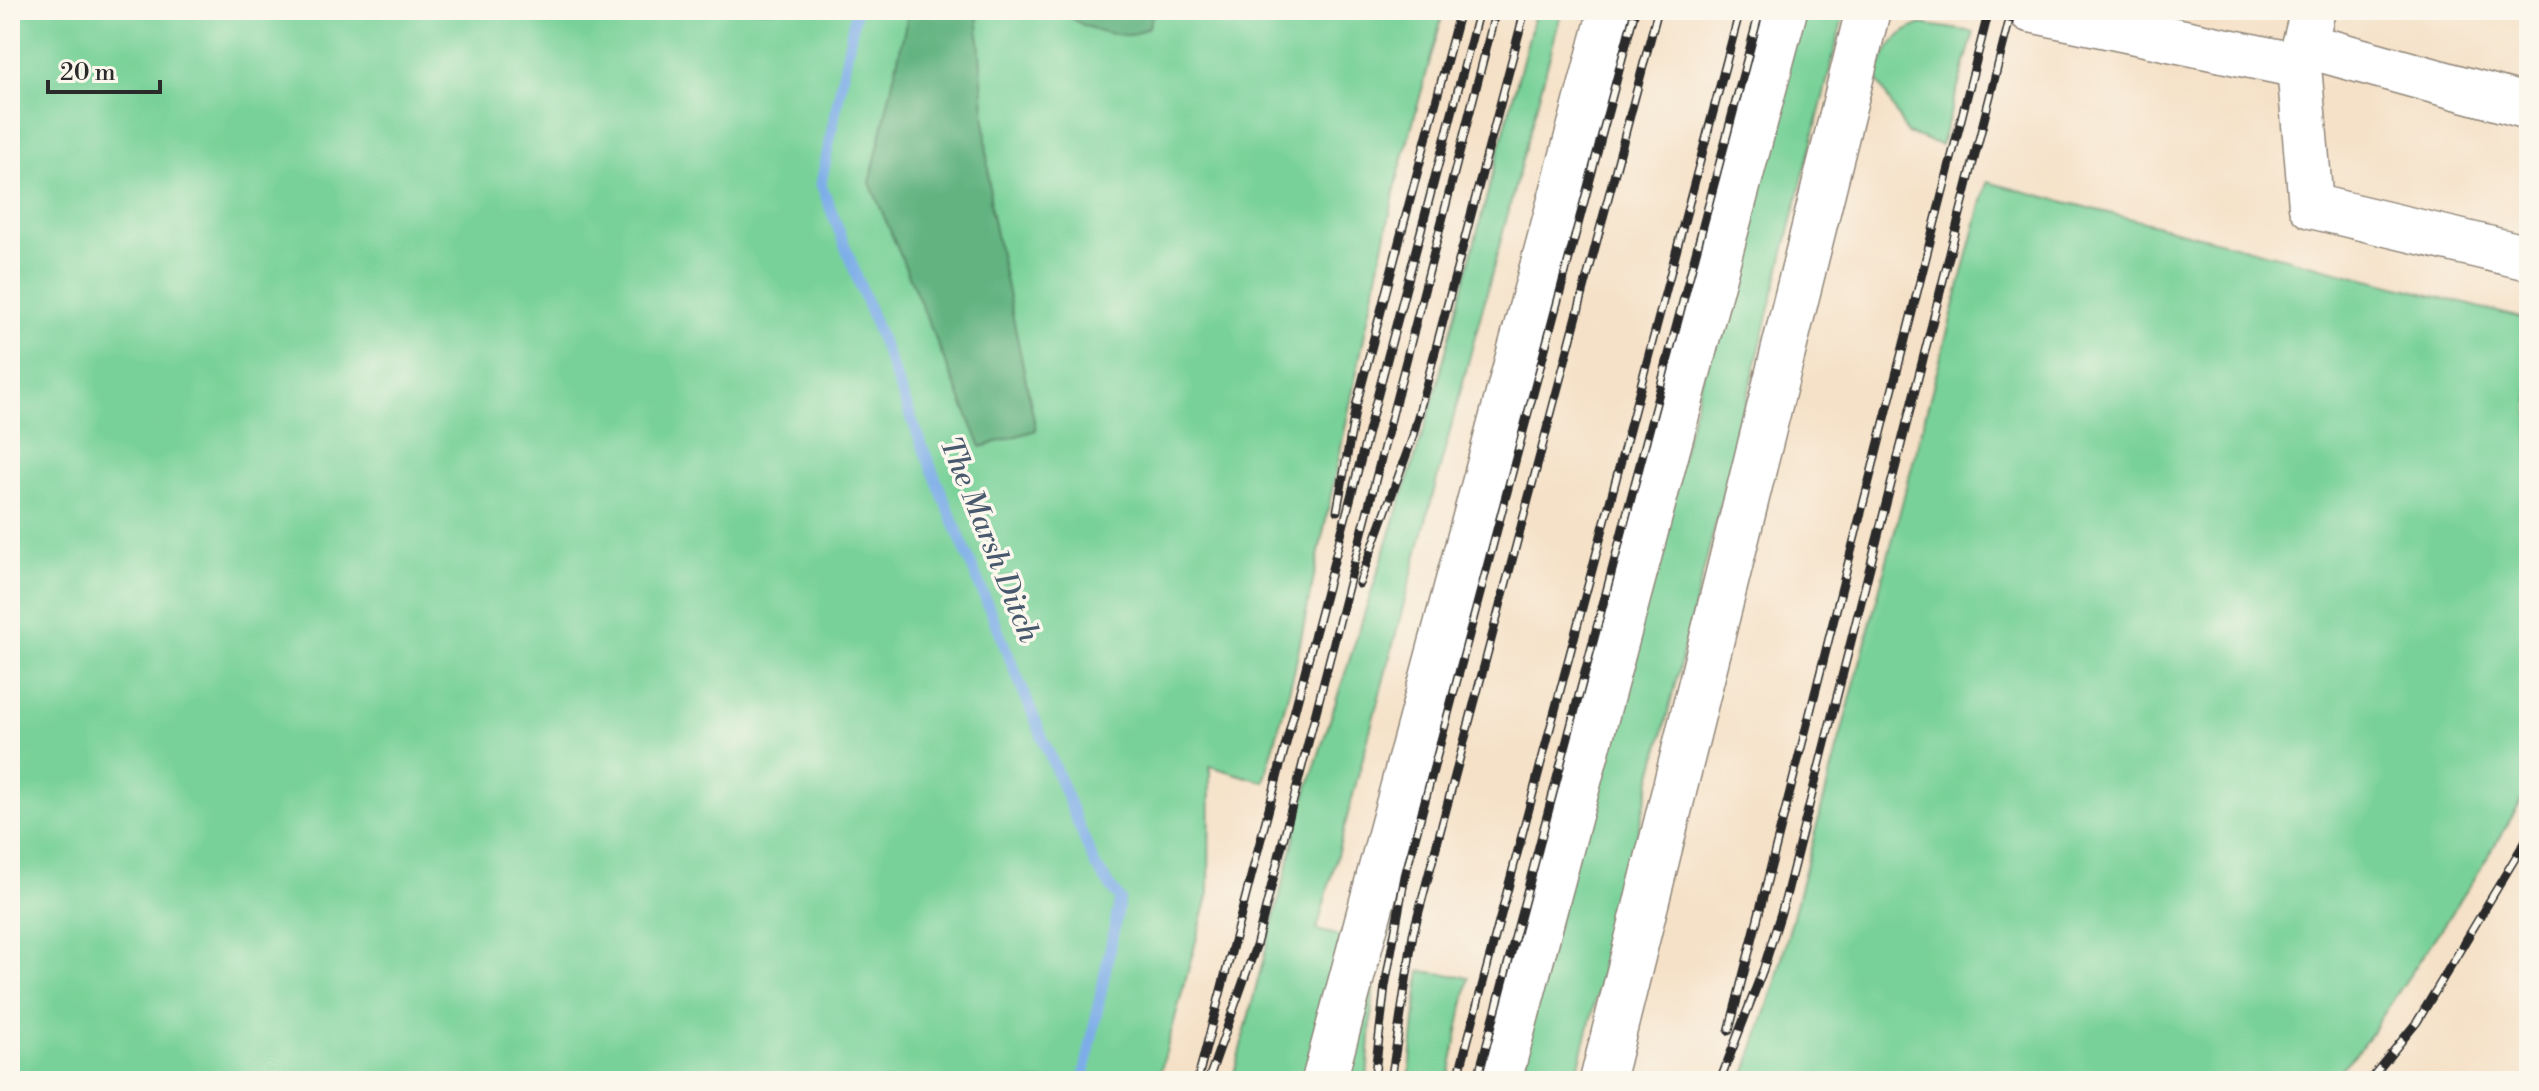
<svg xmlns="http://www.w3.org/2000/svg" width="2539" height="1091" viewBox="0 0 2539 1091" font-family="'Libre Bodoni',serif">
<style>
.green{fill:#78d198;stroke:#527e62;stroke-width:2}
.forest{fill:#62b380;stroke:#466f56;stroke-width:2}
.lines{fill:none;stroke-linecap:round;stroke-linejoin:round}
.stream{stroke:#7dade8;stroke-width:11}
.minor-casing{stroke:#908679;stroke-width:47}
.minor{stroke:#fff;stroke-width:44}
.rail-casing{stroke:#2b2b2b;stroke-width:9}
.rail{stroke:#fbf7ec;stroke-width:6;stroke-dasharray:18;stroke-linecap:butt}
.labels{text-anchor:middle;stroke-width:7;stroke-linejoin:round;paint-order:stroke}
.water-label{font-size:30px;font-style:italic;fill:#48586d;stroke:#fbf7ec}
</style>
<rect width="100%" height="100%" fill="#fbf7ec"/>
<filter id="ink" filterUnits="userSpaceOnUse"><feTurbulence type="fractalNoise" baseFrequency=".0125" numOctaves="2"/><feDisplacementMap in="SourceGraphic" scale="16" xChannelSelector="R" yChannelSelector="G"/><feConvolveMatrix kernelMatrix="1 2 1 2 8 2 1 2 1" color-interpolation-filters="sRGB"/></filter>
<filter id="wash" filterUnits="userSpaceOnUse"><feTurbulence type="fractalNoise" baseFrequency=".006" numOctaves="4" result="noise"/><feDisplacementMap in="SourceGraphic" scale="32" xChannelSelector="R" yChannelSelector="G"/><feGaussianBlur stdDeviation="1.8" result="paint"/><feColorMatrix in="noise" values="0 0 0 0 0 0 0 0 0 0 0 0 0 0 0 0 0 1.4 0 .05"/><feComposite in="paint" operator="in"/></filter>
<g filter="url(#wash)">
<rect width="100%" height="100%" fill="#f5e1c7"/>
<!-- green -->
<path class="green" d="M10 10H1444L1397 180 1294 672 1264 782 1210 766 1209 893 1158 1081H10Z
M1536 10H1562L1317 930 1347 938 1312 1081H1232L1305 797 1430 411Z
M1800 10H1845L1575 1081H1524L1530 1027Z
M1921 24 1974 32 1941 145 1907 133 1876 77C1884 51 1894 34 1921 24Z
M1987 182 2529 320V789L2473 881 2360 1049 2329 1081H1743L1775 984Z
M1420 971 1469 977 1448 1081H1409Z
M1374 980 1367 1081H1339Z"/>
<!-- forest -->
<path class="forest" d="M909 10H977L991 210 1036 430 981 447 870 183Z
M1063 10H1154L1149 27C1143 29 1136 34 1130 35 1111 36 1074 26 1063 10Z"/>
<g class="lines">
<!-- stream -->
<path class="stream" d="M856 10 821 184 921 443 1095 865 1120 899 1083 1081"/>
</g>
</g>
<g filter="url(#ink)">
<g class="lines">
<!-- minor casing -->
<g class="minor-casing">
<path id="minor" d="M2030 10 2299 66 2313 10
M2304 45 2529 107
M2299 66 2311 206 2529 258
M1324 1081 1611 10
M1499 1081 1785 10
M1602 1081 1868 10"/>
</g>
<!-- minor -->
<use href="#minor" class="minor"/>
<!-- rail casing -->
<g class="rail-casing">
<path id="rail" d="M1337 511 1356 406 1460 10
M1359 584 1412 439 1525 10
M1729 1031 1989 10
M1198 1078 1479 10
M1208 1081 1256 946 1496 10
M1374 1081 1385 986 1405 876 1635 10
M1391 1081 1413 934 1658 10
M1457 1081 1740 10
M1477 1081 1760 10
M1720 1081 1763 970 1785 900 2012 10
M2369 1081 2417 1022 2529 835"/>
</g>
<!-- rail -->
<use href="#rail" class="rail"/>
</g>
</g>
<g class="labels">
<!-- water labels -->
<g class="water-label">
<text transform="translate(990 539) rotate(68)" y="10">The Marsh Ditch</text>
</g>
</g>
<!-- margin -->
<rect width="2539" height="1091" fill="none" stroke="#fbf7ec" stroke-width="40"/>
<!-- scale -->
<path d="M48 80v12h112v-12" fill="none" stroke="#2b2b2b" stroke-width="4"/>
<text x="60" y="80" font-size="24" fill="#2b2b2b" stroke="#fbf7ec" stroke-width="6" paint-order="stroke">20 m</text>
</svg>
